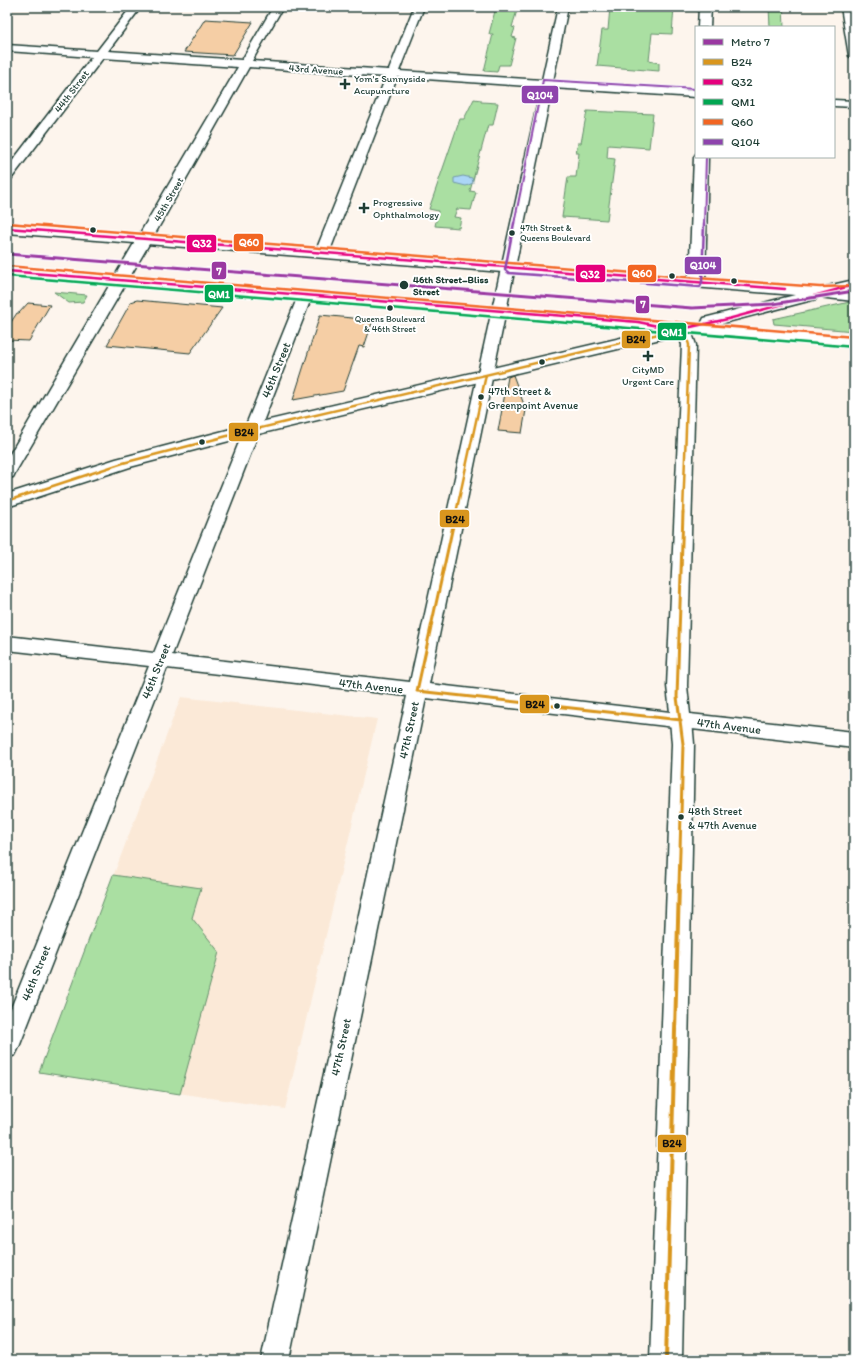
<svg xmlns="http://www.w3.org/2000/svg" width="861" height="1367" viewBox="0 0 861 1367" font-family="Itim,sans-serif">
<style>
.built{fill:#fbe9d7}
.green{fill:#aadfa2;stroke:#648e6b}
.water{fill:#abd6f7;stroke:#7399a9}
.building{fill:#f5cea5;stroke:#1f3d34}
.lines{fill:none;stroke-linecap:round;stroke-linejoin:round}
.street-casing{stroke:#1f3d34;stroke-width:3}
.secondary-casing{stroke:#1f3d34;stroke-width:3}
.primary-casing{stroke:#1f3d34;stroke-width:3}
.street{fill:#fff;fill-rule:evenodd}
.secondary{fill:#fff;fill-rule:evenodd}
.primary{fill:#fff;fill-rule:evenodd}
.bus-1-far2-casing{stroke:#fff;stroke-width:5}
.bus-1-far1-casing{stroke:#fff;stroke-width:6}
.bus-1-casing{stroke:#fff;stroke-width:7}
.bus-2-casing{stroke:#fff;stroke-width:5}
.bus-3-casing{stroke:#fff;stroke-width:5}
.bus-4-far1-casing{stroke:#fff;stroke-width:4}
.bus-4-casing{stroke:#fff;stroke-width:5}
.bus-5-far1-casing{stroke:#fff;stroke-width:4}
.bus-5-casing{stroke:#fff;stroke-width:5}
.bus-1-far2{stroke:#d9961e;stroke-width:2.5}
.bus-1-far1{stroke:#d9961e;stroke-width:3}
.bus-1{stroke:#d9961e;stroke-width:4}
.bus-2{stroke:#e5007d;stroke-width:2.5}
.bus-3{stroke:#00a651;stroke-width:2.5}
.bus-4-far1{stroke:#f26522;stroke-width:2}
.bus-4{stroke:#f26522;stroke-width:2.5}
.bus-5-far1{stroke:#8e44ad;stroke-width:2}
.bus-5{stroke:#8e44ad;stroke-width:2.5}
.metro-1-casing{stroke:#fff;stroke-width:5.5}
.metro-1{stroke:#9a38a1;stroke-width:3}
.poi-dot{fill:#1f3d34;stroke:#fff;stroke-width:1.5}
.labels{text-anchor:middle;stroke-width:4;stroke-linejoin:round;paint-order:stroke}
.far-bus-label{font-size:9px;fill:#1f3d34;stroke:#fff;text-anchor:start}
.far-street-label{font-size:10px;fill:#1f3d34;stroke:#fff}
.far-poi-label{font-size:10px;fill:#1f3d34;stroke:#fff;text-anchor:start}
.far-stop-label{font-size:10px;font-weight:bold;fill:#1f3d34;stroke:#fff;text-anchor:start}
.bus-label{font-size:11px;fill:#1f3d34;stroke:#fff;text-anchor:start}
.street-label{font-size:12px;fill:#1f3d34;stroke:#fff}
.line-badge{stroke:#fff;stroke-width:1.5}
.badge-label{font-size:11px;text-anchor:middle;font-weight:bold;fill:#fff}
.pale-badge-label{font-size:11px;text-anchor:middle;font-weight:bold;fill:#111}
</style>
<rect width="100%" height="100%" fill="#fdf5ed"/>
<filter id="ink" filterUnits="userSpaceOnUse"><feTurbulence type="fractalNoise" baseFrequency=".025" numOctaves="2"/><feDisplacementMap in="SourceGraphic" scale="8" xChannelSelector="R" yChannelSelector="G"/><feConvolveMatrix kernelMatrix="1 2 1 2 8 2 1 2 1" color-interpolation-filters="sRGB"/></filter>
<g filter="url(#ink)">
<!-- built -->
<path class="built" d="M181 697 377 719 285 1109 39 1072Z"/>
<!-- green -->
<path class="green" d="M496 7H518L512 27 515 28 512 37 516 38 509 65H499L497 72 484 71 493 34H489Z
M610 7H674L672 34 652 33 649 61 659 63V71L597 66 602 30H608Z
M769 7H783L784 27H770Z
M474 99 481 100V102L498 103 493 125H488L470 191 476 192 471 210 457 209 454 217 461 218 459 228 435 226 438 211 429 209 460 119H464Z
M587 111 653 114 649 148 608 145 607 158 615 159 607 220 562 217 568 177H576L579 153H576L578 143H581Z
M54 292 87 295 83 302 69 303Z
M850 302 854 303V331L774 324 773 319Z
M113 875 201 888 192 918 219 952 180 1094 39 1072Z"/>
<!-- water -->
<path class="water" d="M463 176 472 178 473 183 466 186 454 183V178Z"/>
<!-- building -->
<path class="building" d="M205 19 253 22 233 55 184 52Z
M137 300 222 308 190 353 107 345 131 302Z
M28 303 50 305 29 341 7 340V328L17 313H19Z
M320 315 373 320 364 347 359 346 343 391 293 400Z
M513 375 526 410 522 433 498 431 508 377Z"/>
<g class="lines">
<!-- street casing -->
<g class="street-casing">
<path id="street" d="M131 7H141L108 51 242 60 273 7H283L252 61 389 70 414 7H424L399 71 542 80 558 7H568L553 81 696 91V97L552 88 429 684 670 712 667 686 682 345 677 328 679 325H689L696 345 687 686 690 714 854 732V748L426 698 289 1360H261L407 696 167 668 19 1047 15 1055 7 1058V1018L149 666 7 650V636L154 653 298 296 300 293H310L312 296 172 655 410 682 541 87 397 77 329 253 327 256H317L315 253 386 77 249 67 152 239 15 473 13 477 7 478V459L238 67 103 58 11 179 7 180V168L92 57 7 51V45L97 51Z
M841 7H851L854 24V59L849 56Z
M834 100 854 101V107L834 106Z"/>
</g>
<!-- secondary casing -->
<g class="secondary-casing">
<path id="secondary" d="M699 7H711L710 27H698Z
M696 154V157H708L705 283 703 286H691L689 283 694 157Z
M854 280V290L820 297 814 295 812 292 814 289Z
M681 711 689 714 692 720 694 744 682 1360H650L672 744 670 720 673 714Z"/>
</g>
<!-- primary casing -->
<g class="primary-casing">
<path id="primary" d="M7 223 854 291V301L818 297 816 299 716 325 854 337V347L677 332 675 336 669 337 233 440 130 467 7 507V494L116 459 231 429 655 330 7 276V266L703 324 702 322 704 318 795 295 7 233Z"/>
</g>
<!-- street -->
<use href="#street" class="street"/>
<!-- secondary -->
<use href="#secondary" class="secondary"/>
<!-- primary -->
<use href="#primary" class="primary"/>
<!-- bus-1-far2 casing -->
<g class="bus-1-far2-casing">
<path id="bus-1-far2" d="M7 501 123 463 231 435 684 328 689 345 683 513
M456 513 486 375"/>
</g>
<!-- bus-1-far1 casing -->
<g class="bus-1-far1-casing">
<path id="bus-1-far1" d="M456 512 417 691 681 720
M679 886 683 744 677 697 683 512"/>
</g>
<!-- bus-1 casing -->
<g class="bus-1-casing">
<path id="bus-1" d="M666 1360 679 885"/>
</g>
<!-- bus-2 casing -->
<g class="bus-2-casing">
<path id="bus-2" d="M7 228 785 289
M7 271 638 322 668 328H686L728 319 854 285"/>
</g>
<!-- bus-3 casing -->
<g class="bus-3-casing">
<path id="bus-3" d="M7 276 854 347"/>
</g>
<!-- bus-4-far1 casing -->
<g class="bus-4-far1-casing">
<path id="bus-4-far1" d="M7 223 19 224"/>
</g>
<!-- bus-4 casing -->
<g class="bus-4-casing">
<path id="bus-4" d="M7 223 697 278 820 287 854 286
M7 266 854 337"/>
</g>
<!-- bus-5-far1 casing -->
<g class="bus-5-far1-casing">
<path id="bus-5-far1" d="M514 224 543 80 696 89
M704 224 706 157"/>
</g>
<!-- bus-5 casing -->
<g class="bus-5-casing">
<path id="bus-5" d="M514 223 505 270 509 273 700 287 702 283 704 223"/>
</g>
<!-- bus-1-far2 -->
<use href="#bus-1-far2" class="bus-1-far2"/>
<!-- bus-1-far1 -->
<use href="#bus-1-far1" class="bus-1-far1"/>
<!-- bus-1 -->
<use href="#bus-1" class="bus-1"/>
<!-- bus-2 -->
<use href="#bus-2" class="bus-2"/>
<!-- bus-3 -->
<use href="#bus-3" class="bus-3"/>
<!-- bus-4-far1 -->
<use href="#bus-4-far1" class="bus-4-far1"/>
<!-- bus-4 -->
<use href="#bus-4" class="bus-4"/>
<!-- bus-5-far1 -->
<use href="#bus-5-far1" class="bus-5-far1"/>
<!-- bus-5 -->
<use href="#bus-5" class="bus-5"/>
<!-- metro-1 casing -->
<g class="metro-1-casing">
<path id="metro-1" d="M7 254 692 308 773 304 854 291"/>
</g>
<!-- metro-1 -->
<use href="#metro-1" class="metro-1"/>
</g>
</g>
<!-- markers -->
<g class="poi-dot">
<path d="M343 78h4v4h4v4h-4v4h-4v-4h-4v-4h4z"/>
<path d="M362 202h4v4h4v4h-4v4h-4v-4h-4v-4h4z"/>
<circle cx="93" cy="230" r="3.5"/>
<circle cx="512" cy="233" r="3.5"/>
<circle cx="672" cy="276" r="3.5"/>
<circle cx="734" cy="281" r="3.5"/>
<circle cx="404" cy="285" r="5"/>
<circle cx="390" cy="308" r="3.5"/>
<path d="M646 350h4v4h4v4h-4v4h-4v-4h-4v-4h4z"/>
<circle cx="542" cy="362" r="3.5"/>
<circle cx="481" cy="397" r="3.5"/>
<circle cx="202" cy="442" r="3.5"/>
<circle cx="557" cy="706" r="3.5"/>
<circle cx="681" cy="817" r="3.5"/>
</g>
<g class="labels">
<!-- far-bus labels -->
<g class="far-bus-label">
<text x="520" y="231">47th Street &amp;<tspan x="520" dy="10">Queens Boulevard</tspan></text>
<text x="390" y="322" text-anchor="middle">Queens Boulevard<tspan x="390" dy="10">&amp; 46th Street</tspan></text>
</g>
<!-- far-street labels -->
<g class="far-street-label">
<text transform="translate(316 69) rotate(4)" y="4">43rd Avenue</text>
<text transform="translate(71 91) rotate(-53)" y="4">44th Street</text>
<text transform="translate(168 199) rotate(-60)" y="4">45th Street</text>
</g>
<!-- far-poi labels -->
<g class="far-poi-label">
<text x="354" y="82">Yom's Sunnyside<tspan x="354" dy="12">Acupuncture</tspan></text>
<text x="373" y="206">Progressive<tspan x="373" dy="12">Ophthalmology</tspan></text>
<text x="648" y="373" text-anchor="middle">CityMD<tspan x="648" dy="12">Urgent Care</tspan></text>
</g>
<!-- far-stop labels -->
<g class="far-stop-label">
<text x="413" y="283">46th Street–Bliss<tspan x="413" dy="12">Street</tspan></text>
</g>
<!-- bus labels -->
<g class="bus-label">
<text x="488" y="395">47th Street &amp;<tspan x="488" dy="14">Greenpoint Avenue</tspan></text>
<text x="688" y="815">48th Street<tspan x="688" dy="14">&amp; 47th Avenue</tspan></text>
</g>
<!-- street labels -->
<g class="street-label">
<text transform="translate(276 370) rotate(-68)" y="4">46th Street</text>
<text transform="translate(156 671) rotate(-68)" y="4">46th Street</text>
<text transform="translate(371 686) rotate(6)" y="4">47th Avenue</text>
<text transform="translate(729 726) rotate(7)" y="4">47th Avenue</text>
<text transform="translate(409 730) rotate(-78)" y="4">47th Street</text>
<text transform="translate(36 973) rotate(-68)" y="4">46th Street</text>
<text transform="translate(341 1047) rotate(-78)" y="4">47th Street</text>
</g>
</g>
<g class="line-badge">
<rect x="521" y="85" width="38" height="19" rx="4" fill="#8e44ad"/>
<rect x="233" y="233" width="31" height="19" rx="4" fill="#f26522"/>
<rect x="186" y="234" width="31" height="19" rx="4" fill="#e5007d"/>
<rect x="684" y="256" width="38" height="19" rx="4" fill="#8e44ad"/>
<rect x="211" y="261" width="16" height="19" rx="4" fill="#9a38a1"/>
<rect x="627" y="264" width="30" height="19" rx="4" fill="#f26522"/>
<rect x="575" y="264" width="31" height="19" rx="4" fill="#e5007d"/>
<rect x="204" y="284" width="30" height="19" rx="4" fill="#00a651"/>
<rect x="635" y="295" width="15" height="19" rx="4" fill="#9a38a1"/>
<rect x="657" y="322" width="30" height="19" rx="4" fill="#00a651"/>
<rect x="621" y="330" width="30" height="19" rx="4" fill="#d9961e"/>
<rect x="228" y="422" width="31" height="20" rx="4" fill="#d9961e"/>
<rect x="439" y="509" width="31" height="19" rx="4" fill="#d9961e"/>
<rect x="519" y="694" width="31" height="20" rx="4" fill="#d9961e"/>
<rect x="657" y="1134" width="30" height="19" rx="4" fill="#d9961e"/>
</g>
<g class="badge-label">
<text x="540" y="99">Q104</text>
<text x="249" y="246">Q60</text>
<text x="202" y="247">Q32</text>
<text x="703" y="269">Q104</text>
<text x="219" y="275">7</text>
<text x="642" y="277">Q60</text>
<text x="590" y="278">Q32</text>
<text x="219" y="298">QM1</text>
<text x="643" y="308">7</text>
<text x="672" y="336">QM1</text>
</g>
<g class="pale-badge-label">
<text x="636" y="343">B24</text>
<text x="244" y="436">B24</text>
<text x="455" y="523">B24</text>
<text x="535" y="708">B24</text>
<text x="672" y="1147">B24</text>
</g>
<!-- margin -->
<rect width="861" height="1367" fill="none" stroke="#fff" stroke-width="24"/>
<rect x="12" y="12" width="837" height="1343" fill="none" stroke="#1f3d34" stroke-width="1.5" filter="url(#ink)"/>
<!-- legend -->
<rect x="695" y="26" width="140" height="132" fill="#ffffff" stroke="#a5b1ae"/>
<rect x="703" y="39" width="20" height="6" fill="#9a38a1" stroke="#a5b1ae"/>
<text x="731" y="46" font-size="12" fill="#1f3d34">Metro 7</text>
<rect x="703" y="59" width="20" height="6" fill="#d9961e" stroke="#a5b1ae"/>
<text x="731" y="66" font-size="12" fill="#1f3d34">B24</text>
<rect x="703" y="79" width="20" height="6" fill="#e5007d" stroke="#a5b1ae"/>
<text x="731" y="86" font-size="12" fill="#1f3d34">Q32</text>
<rect x="703" y="99" width="20" height="6" fill="#00a651" stroke="#a5b1ae"/>
<text x="731" y="106" font-size="12" fill="#1f3d34">QM1</text>
<rect x="703" y="119" width="20" height="6" fill="#f26522" stroke="#a5b1ae"/>
<text x="731" y="126" font-size="12" fill="#1f3d34">Q60</text>
<rect x="703" y="139" width="20" height="6" fill="#8e44ad" stroke="#a5b1ae"/>
<text x="731" y="146" font-size="12" fill="#1f3d34">Q104</text>
</svg>
